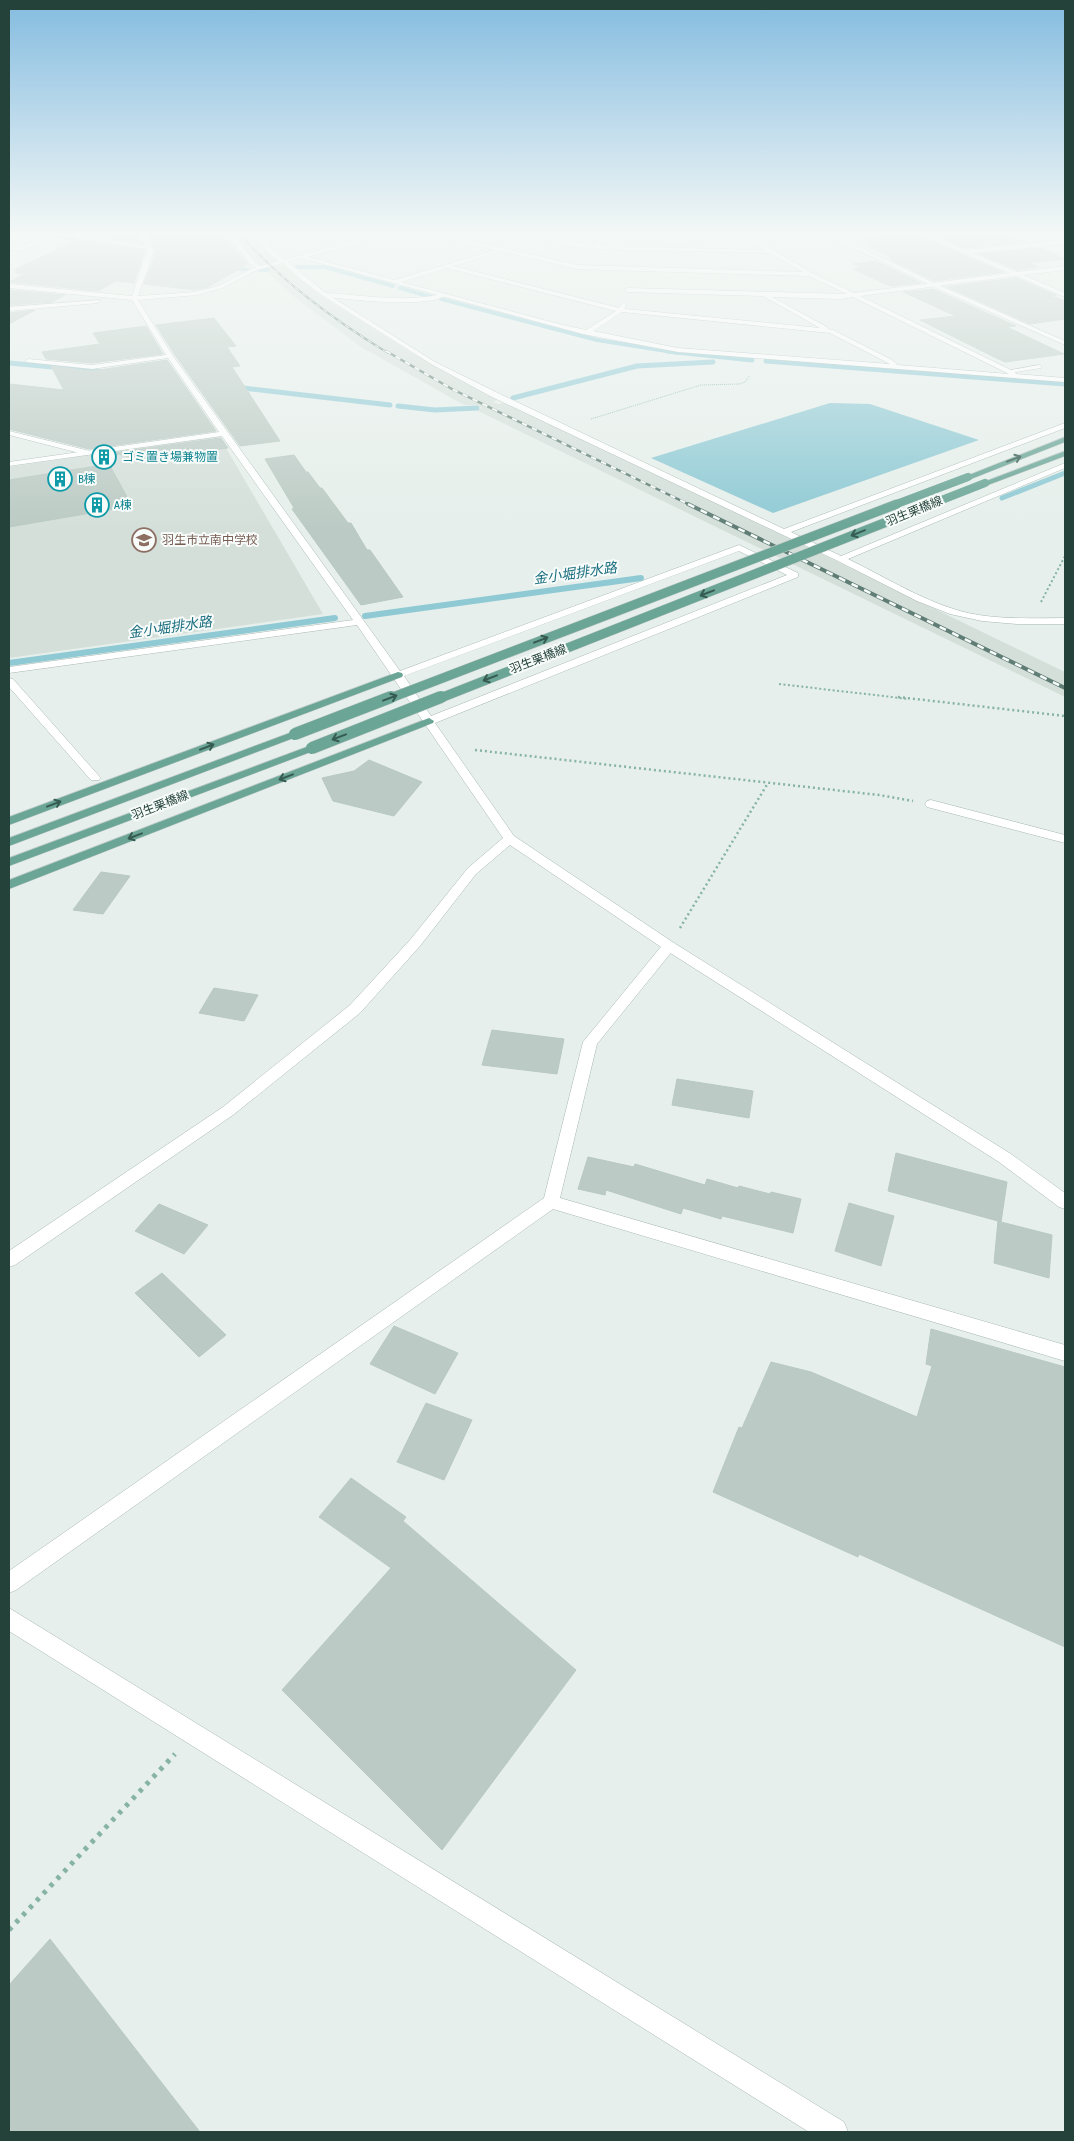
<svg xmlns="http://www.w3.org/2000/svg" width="1074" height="2141" viewBox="0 0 1074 2141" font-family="'Asap Condensed','Noto Sans JP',sans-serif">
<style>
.built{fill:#d4dfda}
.water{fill:#8ec9d4}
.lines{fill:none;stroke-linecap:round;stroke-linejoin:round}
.stream-far2{stroke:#8ec9d4;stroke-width:4}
.stream-far1{stroke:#8ec9d4;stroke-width:5}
.stream{stroke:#8ec9d4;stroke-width:6}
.building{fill:#bbcac4;stroke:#b8c9c2}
.lane-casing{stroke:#a8b8b2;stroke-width:1}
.street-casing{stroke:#a8b8b2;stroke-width:1}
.secondary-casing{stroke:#a4bbb3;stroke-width:1}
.primary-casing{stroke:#c2cac8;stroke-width:1}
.path-far3{stroke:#86b3a5;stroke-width:1;stroke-dasharray:1 1;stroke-linecap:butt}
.path-far2{stroke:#86b3a5;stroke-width:2;stroke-dasharray:2 2.5;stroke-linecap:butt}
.path-far1{stroke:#86b3a5;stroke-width:2.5;stroke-dasharray:2 3;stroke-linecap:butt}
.path{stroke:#86b3a5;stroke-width:5;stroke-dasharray:4 6;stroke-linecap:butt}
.lane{fill:#fff;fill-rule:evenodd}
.street{fill:#fff;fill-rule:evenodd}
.secondary{fill:#fff;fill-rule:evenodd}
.primary{fill:#6aa596;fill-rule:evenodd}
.rail-far2-casing{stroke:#5f7d75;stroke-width:2}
.rail-far1-casing{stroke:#5f7d75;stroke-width:2.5}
.rail-casing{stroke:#5f7d75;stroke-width:4}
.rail-far2{stroke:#f7fbf9;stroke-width:1;stroke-dasharray:4.5;stroke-linecap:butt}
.rail-far1{stroke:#f7fbf9;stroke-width:2;stroke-dasharray:5.5;stroke-linecap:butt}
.rail{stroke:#f7fbf9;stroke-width:2.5;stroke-dasharray:7;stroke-linecap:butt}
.primary-bridge-far2-casing{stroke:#c2cac8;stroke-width:8;stroke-linecap:butt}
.primary-bridge-far1-casing{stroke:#c2cac8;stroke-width:10;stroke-linecap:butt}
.primary-bridge-casing{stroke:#c2cac8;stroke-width:13;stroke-linecap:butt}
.primary-bridge-far2{stroke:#6aa596;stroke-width:8}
.primary-bridge-far1{stroke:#6aa596;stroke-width:9}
.primary-bridge{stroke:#6aa596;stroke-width:12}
.oneway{stroke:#365b51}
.labels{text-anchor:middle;stroke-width:4;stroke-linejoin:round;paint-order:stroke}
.far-culture-label{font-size:12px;fill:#0d838f;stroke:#f7fbf9;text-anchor:start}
.far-street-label{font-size:12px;fill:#24423a;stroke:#f7fbf9}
.far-education-label{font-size:12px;fill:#785e54;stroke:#f7fbf9;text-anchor:start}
.far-water-label{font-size:14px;font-style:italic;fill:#1c6f80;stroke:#f7fbf9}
</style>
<rect width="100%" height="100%" fill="#e6efeb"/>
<!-- built -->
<path class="built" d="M230 231H250L279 262 259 265Z
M280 265H284L318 294 410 352 498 400 493 402 498 404 504 403 621 457 1065 672V697L476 410 482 408 475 405H464L361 347 293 296 266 271 269 270V269L261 270Z
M219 436 323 614 9 658V467Z"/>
<!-- water -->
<path class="water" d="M830 403 870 404 979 440 773 513 651 458Z"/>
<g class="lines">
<!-- stream-far2 -->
<path class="stream-far2" d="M41 233 53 235
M61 237 73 239
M227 267 248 270
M297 267H325L393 286
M260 270H268
M400 288 432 297
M441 299 597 340 679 353"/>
<!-- stream-far1 -->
<path class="stream-far1" d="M667 351 752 360
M766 361 1065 384
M9 363 107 372
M234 387 390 405
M513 398 637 366 713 362
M398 406 435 410 477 408
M1002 498 1065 473"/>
<!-- stream -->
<path class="stream" d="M365 616 641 578
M9 663 335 618"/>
</g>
<!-- building -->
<path class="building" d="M96 231H136L143 244 89 235Z
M146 231H219L248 264 208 287 195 290 144 284 156 252Z
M911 231 912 233 1003 272 934 281 889 259H895L870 247H875L862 240H865L858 237Z
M925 231H1000L1026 242 965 248Z
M78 240 145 250 134 283 116 281 98 291 9 282 25 274 15 273 19 271 14 270Z
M1041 248 1065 259 1028 263 1038 267 1017 270 979 254Z
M876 261 921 283 890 286 853 269 862 268 853 264Z
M1016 278 1056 295 1052 296 1065 301V319L1030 324 947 287Z
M933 289 1016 326 1007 327 1064 354 1005 362 990 355 920 320 956 316 903 292Z
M9 290 65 295 52 302 9 305Z
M35 310 9 324V313Z
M214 318 236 346 227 347 240 366 232 367 280 441 240 446 175 355 156 325Z
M146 326 163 354 92 363 46 359 42 352 100 344 93 333Z
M167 360 216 431 89 449 9 429V384L64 390 51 366 92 371Z
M221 438 228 448 141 459 112 453Z
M294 455 306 472H308L320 488H322L348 523H351L367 550H370L403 597 361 605 292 509 294 508 265 459Z
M109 464 132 506 9 527V480Z
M369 760 422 782 394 816 333 801 322 778 354 771Z
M101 872 130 876 103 914 73 910Z
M214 988 258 995 244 1021 199 1013Z
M492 1030 564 1039 557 1074 482 1065Z
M677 1079 753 1091 749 1118 672 1105Z
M896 1153 1007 1182 1001 1222 1052 1235 1049 1278 994 1263 998 1221 888 1191Z
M588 1157 634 1167 635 1164 705 1185 707 1179 738 1188 739 1186 770 1194 771 1192 801 1199 793 1233 722 1216 721 1219 683 1208 681 1214 606 1190 605 1195 578 1189Z
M849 1203 894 1216 881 1266 835 1251Z
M159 1204 208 1225 184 1254 135 1231Z
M162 1273 226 1335 199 1357 135 1293Z
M394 1326 458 1353 435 1394 370 1364Z
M931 1329 1065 1367V1647L859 1554 858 1557 713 1492 739 1427 742 1428 771 1362 811 1372 917 1417 932 1366 926 1364Z
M426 1403 472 1420 444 1480 397 1462Z
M351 1478 406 1517 403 1521 576 1670 442 1850 282 1690 391 1568 319 1517Z
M50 1939 200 2132H9V1985Z"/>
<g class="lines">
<!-- lane casing -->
<g class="lane-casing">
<path id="lane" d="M225 231H230L256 264 262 267V269L252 266Z
M252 231H257L275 252 287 261V263C273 263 259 241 252 231Z
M325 293C365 295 403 303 442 294L445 296C425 308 348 300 323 296Z
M1039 365 1042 367 1041 368 1009 373 1006 371Z
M9 431 90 451 91 453 87 455 9 435Z
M669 942 674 943 676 946 674 949 597 1044 560 1198 1065 1345V1361L553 1209 16 1590 9 1593V1571L544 1198 583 1042 664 943Z"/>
</g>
<!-- street casing -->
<g class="street-casing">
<path id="street" d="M43 231H56L146 246 138 231H144L154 251 138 296 195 292 218 286 253 268 390 231H399L308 257 395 280 495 250 419 231H429L577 265 803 272 770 253 594 249 563 244 523 231H532L564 240 593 245 614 231H620L600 246 765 250 734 231H740L812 273 854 293 1010 273 913 231H920L965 250 1065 240V244L971 253 1017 272 1065 266V270L1023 275 1065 293V297L1016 276 860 296 1015 372 1016 374 1065 378V382L678 352 583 334 301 258 288 262 327 294 435 362 498 393 784 529 1065 423V428L791 532 841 556 1065 463V468L848 559C887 578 926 603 968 613 1000 620 1033 618 1065 618V624H1017L982 621 950 614 917 601 838 561 492 397 431 364 323 296 300 279 283 263 257 270 222 288 197 295 138 300 173 356 400 671 739 545 798 573V577L435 723 514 836 674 943 1011 1154 1065 1193V1209L1059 1207 999 1162 664 949 510 845 476 874 420 946 360 1013 233 1115 15 1265 9 1267V1251L223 1107 350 1005 410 940 468 868 503 838 357 625 9 673V667L353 620 222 436 9 466V462L219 432 168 358 92 369 26 362 25 361 28 359 92 365 166 355 132 300 9 288V284L132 296 147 249 62 235 18 251 9 249V245L18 247 56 234ZM501 251 577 269 809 276 847 294 627 288 624 290 627 292 763 296 820 328 625 309 626 304 623 302 619 308 453 266ZM447 268 616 311 586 330 559 324 401 282ZM772 297 840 299 853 297 1009 374 898 365 892 360 833 330 828 329 827 327ZM622 312 830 333 890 364 678 348 593 331ZM739 551 787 575 431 716 404 676Z
M266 231H276L257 237 254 235Z
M100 300 98 303 9 311V307Z
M9 678 13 679 99 776 101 778 99 780H91L9 687Z
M931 800 1065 835V843L927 807 925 804 927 801Z
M9 1608 844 2122 848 2132H809L9 1631Z"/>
</g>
<!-- secondary casing -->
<g class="secondary-casing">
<path id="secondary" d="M687 231H764L762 233Z
M820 231H827L938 285 1065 341V345L934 287Z"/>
</g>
<!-- primary casing -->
<g class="primary-casing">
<path id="primary" d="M1065 437V442L971 479 964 477Z
M1065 451V456L988 485 981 483Z
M398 672 402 673 403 675 402 677 9 825V817Z
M429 718 434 721 433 723 9 889V880Z
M295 731 299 732 301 734 299 736 9 846V838Z
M312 745 316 746 318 748 316 750 9 866V858Z"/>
</g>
<!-- path-far3 -->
<path class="path-far3" d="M169 254 224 264
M591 419 701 385 740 384 745 382 750 375"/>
<!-- path-far2 -->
<path class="path-far2" d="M1041 602 1065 556
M779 684 909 699"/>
<!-- path-far1 -->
<path class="path-far1" d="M898 697 1065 716
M475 750 879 795 913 801
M680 928 768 783"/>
<!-- path -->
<path class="path" d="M9 1930 175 1754"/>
<!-- lane -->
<use href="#lane" class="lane"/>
<!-- street -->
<use href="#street" class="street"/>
<!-- secondary -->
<use href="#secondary" class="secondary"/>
<!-- primary -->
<use href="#primary" class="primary"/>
<!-- rail-far2 casing -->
<g class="rail-far2-casing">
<path id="rail-far2" d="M237 231C281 281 331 318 388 353"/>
</g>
<!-- rail-far1 casing -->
<g class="rail-far1-casing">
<path id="rail-far1" d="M386 351 452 389 690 505"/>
</g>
<!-- rail casing -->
<g class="rail-casing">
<path id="rail" d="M688 504 1065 688"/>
</g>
<!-- rail-far2 -->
<use href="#rail-far2" class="rail-far2"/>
<!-- rail-far1 -->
<use href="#rail-far1" class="rail-far1"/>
<!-- rail -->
<use href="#rail" class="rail"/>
<!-- primary-bridge-far2 casing -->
<g class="primary-bridge-far2-casing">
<path id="primary-bridge-far2" d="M894 505 968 477
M929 505 985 483"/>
</g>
<!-- primary-bridge-far1 casing -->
<g class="primary-bridge-far1-casing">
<path id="primary-bridge-far1" d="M388 699 897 504
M438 699 932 504"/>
</g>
<!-- primary-bridge casing -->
<g class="primary-bridge-casing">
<path id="primary-bridge" d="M295 734 391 697
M312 748 441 697"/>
</g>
<!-- primary-bridge-far2 -->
<use href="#primary-bridge-far2" class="primary-bridge-far2"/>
<!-- primary-bridge-far1 -->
<use href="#primary-bridge-far1" class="primary-bridge-far1"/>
<!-- primary-bridge -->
<use href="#primary-bridge" class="primary-bridge"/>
</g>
<!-- one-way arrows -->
<defs><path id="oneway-shaft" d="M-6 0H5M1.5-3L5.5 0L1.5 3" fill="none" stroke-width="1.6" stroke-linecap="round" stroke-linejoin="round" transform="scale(1.25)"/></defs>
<g class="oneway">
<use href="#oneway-shaft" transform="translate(1014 459) rotate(-21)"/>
<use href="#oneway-shaft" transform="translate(858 533) rotate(158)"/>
<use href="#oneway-shaft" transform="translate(707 593) rotate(159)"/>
<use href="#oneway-shaft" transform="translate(541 640) rotate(-21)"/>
<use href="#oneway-shaft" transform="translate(490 678) rotate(159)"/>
<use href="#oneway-shaft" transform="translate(390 698) rotate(-21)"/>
<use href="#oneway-shaft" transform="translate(339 737) rotate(159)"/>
<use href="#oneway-shaft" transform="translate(207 747) rotate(-21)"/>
<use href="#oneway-shaft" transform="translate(286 777) rotate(159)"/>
<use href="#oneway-shaft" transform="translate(54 804) rotate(-21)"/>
<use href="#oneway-shaft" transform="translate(135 836) rotate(159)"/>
</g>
<!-- sky -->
<linearGradient id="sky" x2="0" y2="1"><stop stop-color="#84bce0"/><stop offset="0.44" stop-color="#f4f8f6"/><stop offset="1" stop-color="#f4f8f6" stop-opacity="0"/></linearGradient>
<rect width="1074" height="531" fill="url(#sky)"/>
<!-- icons -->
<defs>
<g id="building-ring" transform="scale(1.25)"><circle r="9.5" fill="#f7fbf9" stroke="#0f9aa8" stroke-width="1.5"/><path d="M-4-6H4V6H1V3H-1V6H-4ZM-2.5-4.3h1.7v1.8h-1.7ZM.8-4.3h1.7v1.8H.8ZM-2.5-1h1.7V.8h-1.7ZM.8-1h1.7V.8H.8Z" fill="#0f9aa8"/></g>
<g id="school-ring" transform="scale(1.25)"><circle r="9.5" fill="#f7fbf9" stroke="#8d6e63" stroke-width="1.5"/><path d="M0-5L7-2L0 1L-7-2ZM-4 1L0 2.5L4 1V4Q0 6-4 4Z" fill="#8d6e63"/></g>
</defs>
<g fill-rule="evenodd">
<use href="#building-ring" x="104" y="457"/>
<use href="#building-ring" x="60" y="479"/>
<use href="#building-ring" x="97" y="505"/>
<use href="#school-ring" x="144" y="540"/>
</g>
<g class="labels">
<!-- far-culture labels -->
<g class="far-culture-label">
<text x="122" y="461">ゴミ置き場兼物置</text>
<text x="78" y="483">B棟</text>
<text x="114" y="509">A棟</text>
</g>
<!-- far-street labels -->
<g class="far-street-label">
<text transform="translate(914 511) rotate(-22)" y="4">羽生栗橋線</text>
<text transform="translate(538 659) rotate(-21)" y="4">羽生栗橋線</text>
<text transform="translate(160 805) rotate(-21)" y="4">羽生栗橋線</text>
</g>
<!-- far-education labels -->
<g class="far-education-label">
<text x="162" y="544">羽生市立南中学校</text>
</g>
<!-- far-water labels -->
<g class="far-water-label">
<text transform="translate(575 573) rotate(-8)" y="5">金小堀排水路</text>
<text transform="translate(170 627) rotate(-8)" y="5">金小堀排水路</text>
</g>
</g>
<!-- border -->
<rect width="1074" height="2141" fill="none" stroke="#24423a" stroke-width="20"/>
</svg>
